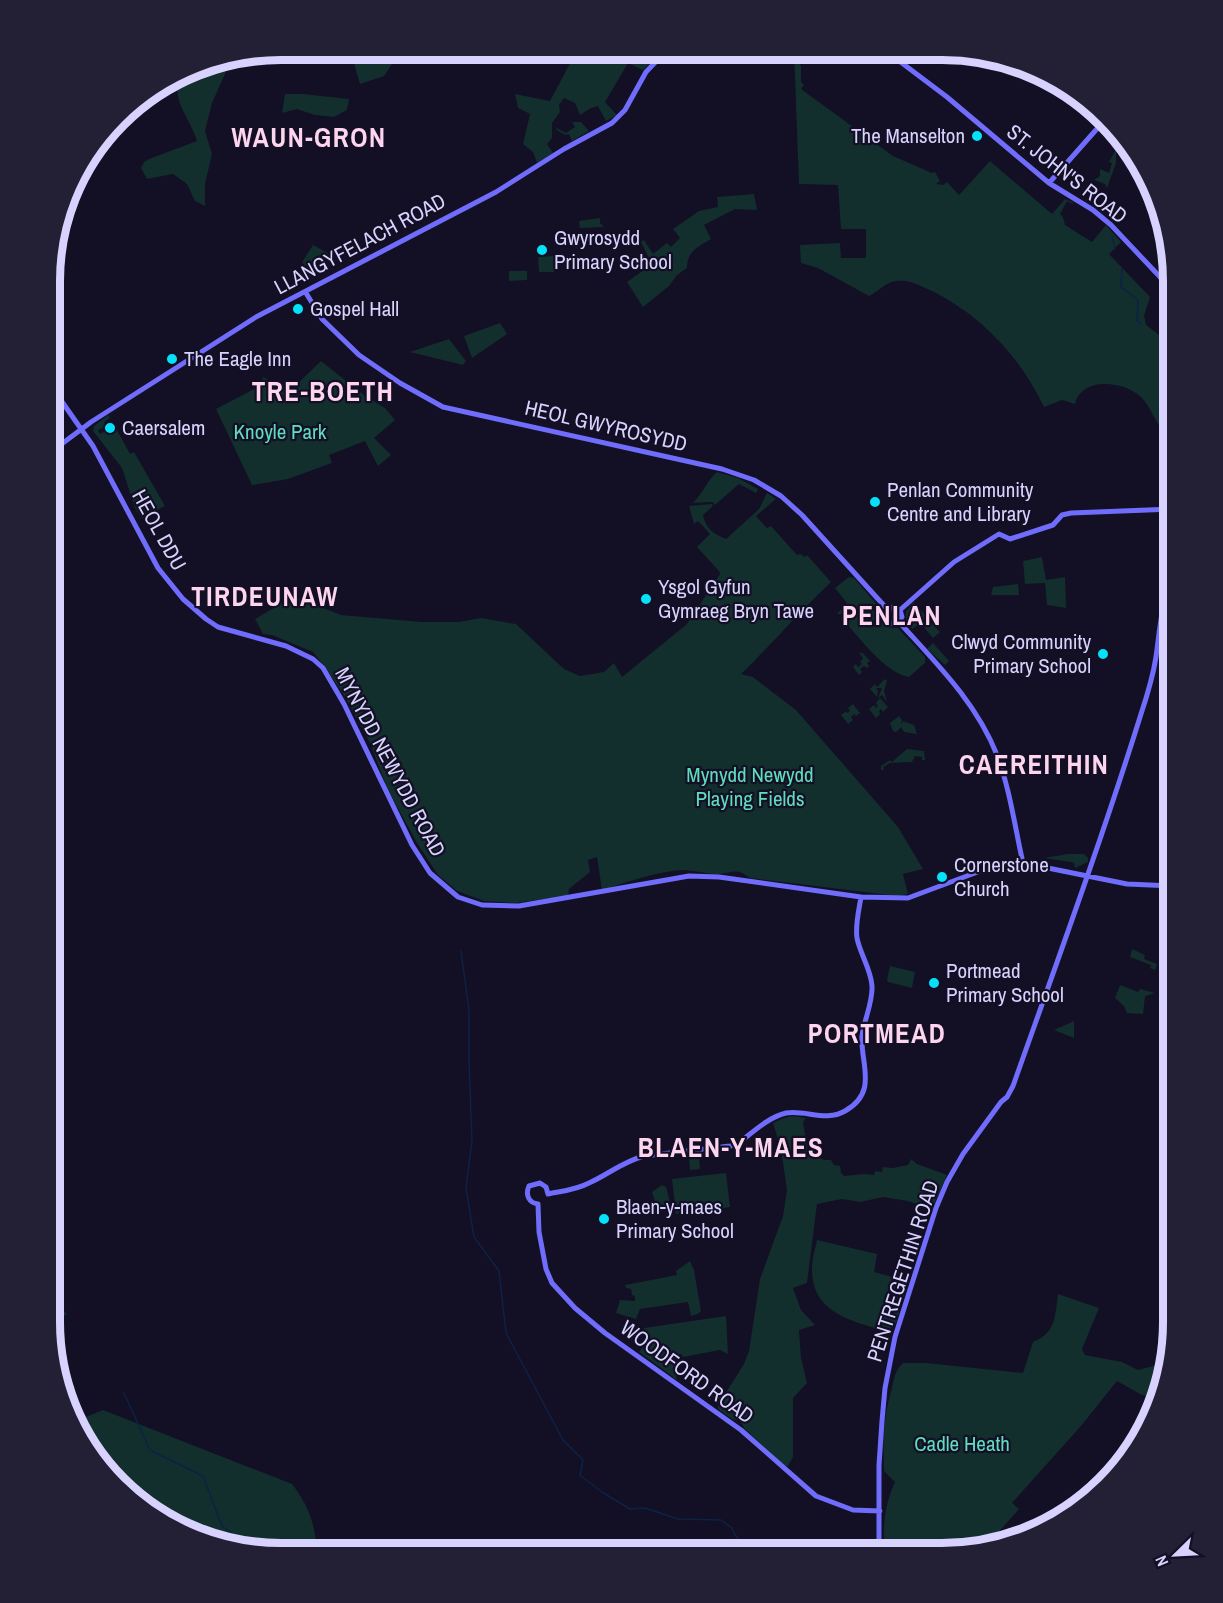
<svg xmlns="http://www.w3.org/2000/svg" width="1223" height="1603" viewBox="0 0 1223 1603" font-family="'Archivo Narrow',sans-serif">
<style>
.green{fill:#122e2d}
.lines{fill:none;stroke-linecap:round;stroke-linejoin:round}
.stream{stroke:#0d2246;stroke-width:1.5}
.secondary{stroke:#706cfc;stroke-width:5}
.poi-dot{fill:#05e1f9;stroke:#130f24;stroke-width:2}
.labels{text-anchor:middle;stroke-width:4.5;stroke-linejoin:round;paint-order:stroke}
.poi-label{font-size:21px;fill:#d8d3fe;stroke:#130f24;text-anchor:start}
.street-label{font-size:21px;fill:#d8d3fe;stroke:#130f24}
.park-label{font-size:21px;fill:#60ddbe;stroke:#130f24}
.district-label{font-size:27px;font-weight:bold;letter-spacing:1.5px;fill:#fed5ef;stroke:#130f24}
.rim{fill:none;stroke:#d8d3fe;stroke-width:8}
</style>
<rect width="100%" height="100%" fill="#130f24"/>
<!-- green -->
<path class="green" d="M350 50H417L396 58 384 76 360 84Z
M577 50 662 51 643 70 628 63 605 102 617 115 606 121 598 106 591 108 580 115 575 103 564 98 559 105 560 112 552 123V138L547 144 553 153 537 163 533 152 523 144 530 114 518 108 515 94 550 101Z
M794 51H799L797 61 801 66V82L804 85 801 89 893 156 932 173 935 172 940 181 936 184 943 185 947 182 959 195 990 161 1052 214 1065 199 1073 202V204L1067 201 1060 214 1063 217 1065 225 1092 242 1106 225 1121 242 1109 254 1150 297 1144 316 1146 325 1166 340 1164 349 1167 415H1173V427L1159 425C1153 416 1148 404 1141 397 1124 381 1082 376 1075 404L1062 400 1044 407C1020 357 982 316 932 291 921 286 909 279 897 281 884 282 879 292 869 296L818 268 801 263 800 245 840 243 841 258H866V229H841L838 185 799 184Z
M232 58 212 103 205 131 212 154 205 184V206L195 201 187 184 173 174 147 179 141 168 144 162 149 159 197 141C191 120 174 105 178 81H184L194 76 192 70 206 62Z
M285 94H303L349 99 347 110 334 117 315 115 297 109 282 113Z
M572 122H581L589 131 572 141 569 134 566 135 558 131 555 127 566 133 575 127Z
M1116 149V163L1107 188 1105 184 1094 180 1100 176V169L1109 173 1112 163 1109 162Z
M754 194 757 210 735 209 704 225 711 239C698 247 687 251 687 268L677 275 669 286 643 307 627 282 652 264 641 242 644 240 653 254 667 243 671 247 680 238 673 229 699 211 718 207 717 197Z
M600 218V223L604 227 580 228 579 221Z
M313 245 330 254 306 267 302 262Z
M553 256 554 272H539L538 257Z
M509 271H527V280L509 281Z
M500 323 507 334 472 358 464 336Z
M449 339 466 361 463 365 410 352Z
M321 361 365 396 385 408 395 420 374 438 391 455 378 466 365 441 329 455 332 463 288 479 252 485 216 409 260 386 263 377 274 383 294 387Z
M108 415 110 418 104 422 106 426 98 430 100 434 108 430 110 434 117 430 130 454 134 452 165 506 142 518 135 508 122 468 93 431 94 426Z
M717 472 738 478 758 489 756 493 739 484 715 505 713 502 693 503C703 493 708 479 717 472Z
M767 493 776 499 756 516 767 528 771 526 797 555 800 554 805 557 807 555 831 582C800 611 772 644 741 674L753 677 796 710 898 827 923 869 903 874 908 894 897 896 750 878C737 868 735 872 720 874 708 875 695 870 683 870 655 872 628 882 602 890L597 857 588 860 590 872 569 889 568 896 515 903 484 901 457 891 438 875 417 843 388 790 370 743 345 697 328 671 313 652 272 635 263 634 255 619 294 596 341 615 422 622H459L481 618 516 624 564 669 580 676 604 672 614 663 622 677 687 624 720 574 719 571 697 547 710 534 698 521 694 524 689 506 712 504 713 506 703 515C706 529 714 534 726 539L759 509Z
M1042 557 1046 580 1065 577 1066 608 1047 605 1045 583 1025 584 1023 561Z
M849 577 854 578 879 607 884 624 888 627 898 628 925 657V663L909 677C885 673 860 638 844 621L842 614H837L847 603 835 588Z
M1018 584 1019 595H991L993 587Z
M913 602 927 617 935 611 937 614 929 621 940 632 933 638 922 625 924 624 922 622 912 629 906 621V612Z
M933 643 949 661 945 665 927 649Z
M859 653H863L870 661 867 663 869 666 867 668 864 666 860 669 862 672 859 675 853 667 856 664 858 667 862 664 860 662 863 658Z
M885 679 887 681 884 691 887 702 882 695 878 698 882 688H876L878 691 877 697 870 689 875 684 877 687Z
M880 698 888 707 883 712 881 709 879 711 880 714 876 718 869 709 874 705 876 708 878 706 876 703Z
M853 704 860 713 856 716 854 714 851 717 853 720 848 724 841 715 846 711 847 713 850 711 848 708Z
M899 716 902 720 901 726 903 721 914 725 917 734 904 732 901 727 896 732 893 731 890 723Z
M907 749 924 751 925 760H922V757L915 756 912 762C908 762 892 763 890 763L883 767 884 770H881V766L890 760 892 762Z
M1068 854H1084L1088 858V862L1075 868 1074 863 1071 862 1044 858Z
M1132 949 1145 955 1144 959 1157 964 1155 970 1150 968 1151 965 1130 957Z
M890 966 915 972 912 988 888 982 887 980Z
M1120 985 1138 992 1140 989 1155 993 1145 996 1143 1014 1127 1013 1124 1006 1115 998Z
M1074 1021V1038L1054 1030Z
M793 1116 806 1118 803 1122 808 1152 824 1160H831L834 1165 840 1166 841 1173 844 1176 864 1174 874 1175 875 1171 882 1172 883 1167 893 1168 908 1165 911 1159 917 1164 947 1175 932 1209 908 1201 883 1197 860 1202 842 1199 817 1204 807 1283 793 1288 801 1310 815 1325 799 1330 801 1358 807 1383 793 1398V1457L788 1466H784L745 1429 740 1421 732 1419 718 1409V1405L744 1364 749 1351 760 1279 783 1216 787 1190 781 1149 773 1123 784 1118Z
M699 1155 700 1169 690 1170 689 1156Z
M726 1173 730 1207 676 1214 672 1179Z
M662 1185 666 1187 671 1206 658 1210 652 1192Z
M817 1240 877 1254 874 1272 908 1281 896 1323 888 1332C853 1321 811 1314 812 1268 812 1259 815 1249 817 1240Z
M690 1261 694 1270 701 1311 698 1314 691 1316 688 1302 640 1309 636 1319 616 1313 620 1300 635 1301V1296L632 1295 631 1289 626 1288 625 1285 677 1275 676 1271Z
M1058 1294 1099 1308 1082 1349 1085 1355 1122 1362 1138 1370 1168 1362 1160 1400 1140 1394 1117 1381 1081 1426 1012 1503 1019 1509 989 1543 943 1553H886C881 1531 885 1503 895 1482L884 1471C883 1442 883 1419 891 1392 894 1380 894 1371 903 1363H926L1023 1373 1033 1342C1056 1333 1055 1316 1058 1294Z
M50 1298 67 1314 50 1326Z
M726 1316 728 1354 720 1350 683 1357 681 1354H678L677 1359 673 1360 677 1380 639 1352 646 1343 644 1328Z
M103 1410 292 1484C309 1506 315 1524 317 1552H251L152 1514 107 1475 73 1425V1422Z"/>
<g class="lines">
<!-- stream -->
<path class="stream" d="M1112 236 1115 249
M1122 268 1121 287 1138 300 1137 320 1141 324
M461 951 469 1010V1062L472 1140 466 1188 474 1237 499 1271 506 1333 563 1440 583 1460 580 1475 582 1477 602 1492 630 1509 645 1508 678 1519 721 1520 732 1528 735 1535 750 1553
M124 1393 150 1450 203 1476 222 1526 259 1552"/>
<!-- secondary -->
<path class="secondary" d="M886 51 947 97 1049 183 1093 210 1111 225 1161 278 1173 294
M1049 183 1103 122
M306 293 322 319 359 355 400 383 443 407 722 469 754 480 781 496 802 515 888 610
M51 386 93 446 158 568 183 599 206 619 218 627 286 646 313 659 323 668 344 704 412 845 430 873 458 897 482 905 519 906 689 876 719 877 861 897 908 898 991 867 1023 863 1127 884 1173 886
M51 452 91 422 256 317 496 192 564 149 612 123 625 110 646 72 666 51
M888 610 893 607 900 610 902 617 899 622
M888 610 886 617 888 622 893 624 899 622
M900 610 954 562 999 534 1010 539 1053 525 1062 515 1071 513 1173 509
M899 622C936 663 976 702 997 755 1010 789 1015 828 1023 863
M548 1194C562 1191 576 1190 589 1183 609 1174 622 1162 644 1156L730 1146 736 1145C751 1134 768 1117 786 1113 807 1110 826 1122 845 1111 879 1092 860 1063 862 1036 864 1020 873 1002 872 986 871 969 860 954 857 938 855 925 859 910 861 897
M538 1204 539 1232 546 1269 552 1283 575 1308 605 1333 741 1430 816 1496 853 1510 880 1511
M538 1204C529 1203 525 1195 529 1186L540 1183 546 1187 548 1194
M879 1553V1465L882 1421 885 1388 895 1337 936 1208 947 1182 963 1154 1001 1102 1007 1097 1013 1086C1057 962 1102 839 1141 714 1147 696 1153 676 1156 657 1160 629 1161 603 1173 577"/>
</g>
<!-- markers -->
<g class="poi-dot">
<circle cx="977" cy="136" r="6"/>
<circle cx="542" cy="250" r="6"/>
<circle cx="298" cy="309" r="6"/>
<circle cx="172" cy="359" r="6"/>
<circle cx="110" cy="428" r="6"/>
<circle cx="875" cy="502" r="6"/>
<circle cx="646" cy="599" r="6"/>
<circle cx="1103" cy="654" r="6"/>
<circle cx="942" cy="877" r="6"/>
<circle cx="934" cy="983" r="6"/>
<circle cx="604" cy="1219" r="6"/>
</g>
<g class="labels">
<!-- poi labels -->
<g class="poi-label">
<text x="965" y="143" text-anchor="end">The Manselton</text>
<text x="554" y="245">Gwyrosydd<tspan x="554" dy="24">Primary School</tspan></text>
<text x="310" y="316">Gospel Hall</text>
<text x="184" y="366">The Eagle Inn</text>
<text x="122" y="435">Caersalem</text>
<text x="887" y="497">Penlan Community<tspan x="887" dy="24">Centre and Library</tspan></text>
<text x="658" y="594">Ysgol Gyfun<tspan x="658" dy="24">Gymraeg Bryn Tawe</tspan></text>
<text x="1091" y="649" text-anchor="end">Clwyd Community<tspan x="1091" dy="24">Primary School</tspan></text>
<text x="954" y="872">Cornerstone<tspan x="954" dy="24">Church</tspan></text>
<text x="946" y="978">Portmead<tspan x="946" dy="24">Primary School</tspan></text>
<text x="616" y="1214">Blaen-y-maes<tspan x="616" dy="24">Primary School</tspan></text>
</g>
<!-- street labels -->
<g class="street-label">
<text transform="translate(1067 174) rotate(38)" y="7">ST. JOHN'S ROAD</text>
<text transform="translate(360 244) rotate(-28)" y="7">LLANGYFELACH ROAD</text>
<text transform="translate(606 426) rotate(13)" y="7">HEOL GWYROSYDD</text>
<text transform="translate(159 530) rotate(61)" y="7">HEOL DDU</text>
<text transform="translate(390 762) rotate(62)" y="7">MYNYDD NEWYDD ROAD</text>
<text transform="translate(903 1271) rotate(-72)" y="7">PENTREGETHIN ROAD</text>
<text transform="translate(687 1372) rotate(36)" y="7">WOODFORD ROAD</text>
</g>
<!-- park labels -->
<g class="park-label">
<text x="280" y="439">Knoyle Park</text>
<text x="750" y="782">Mynydd Newydd<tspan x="750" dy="24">Playing Fields</tspan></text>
<text x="962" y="1451">Cadle Heath</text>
</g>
<!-- district labels -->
<g class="district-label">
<text x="309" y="147">WAUN-GRON</text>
<text x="323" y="401">TRE-BOETH</text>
<text x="265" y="606">TIRDEUNAW</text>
<text x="892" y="625">PENLAN</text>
<text x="1034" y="774">CAEREITHIN</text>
<text x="877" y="1043">PORTMEAD</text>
<text x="731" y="1157">BLAEN-Y-MAES</text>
</g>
</g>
<!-- crop -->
<path d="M0 0H1223V1603H0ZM281 60H942A221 221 0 0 1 1163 281V1322A221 221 0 0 1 942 1543H281A221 221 0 0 1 60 1322V281A221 221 0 0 1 281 60Z" fill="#231f35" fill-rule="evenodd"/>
<path class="rim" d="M281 60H942A221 221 0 0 1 1163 281V1322A221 221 0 0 1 942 1543H281A221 221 0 0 1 60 1322V281A221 221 0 0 1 281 60Z"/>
<!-- north arrow -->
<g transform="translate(1175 1555) rotate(246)" stroke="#130f24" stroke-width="4.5" paint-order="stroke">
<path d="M0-4.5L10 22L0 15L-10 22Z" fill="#d8d3fe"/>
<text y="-9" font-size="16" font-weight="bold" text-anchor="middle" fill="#d8d3fe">N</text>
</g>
</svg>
